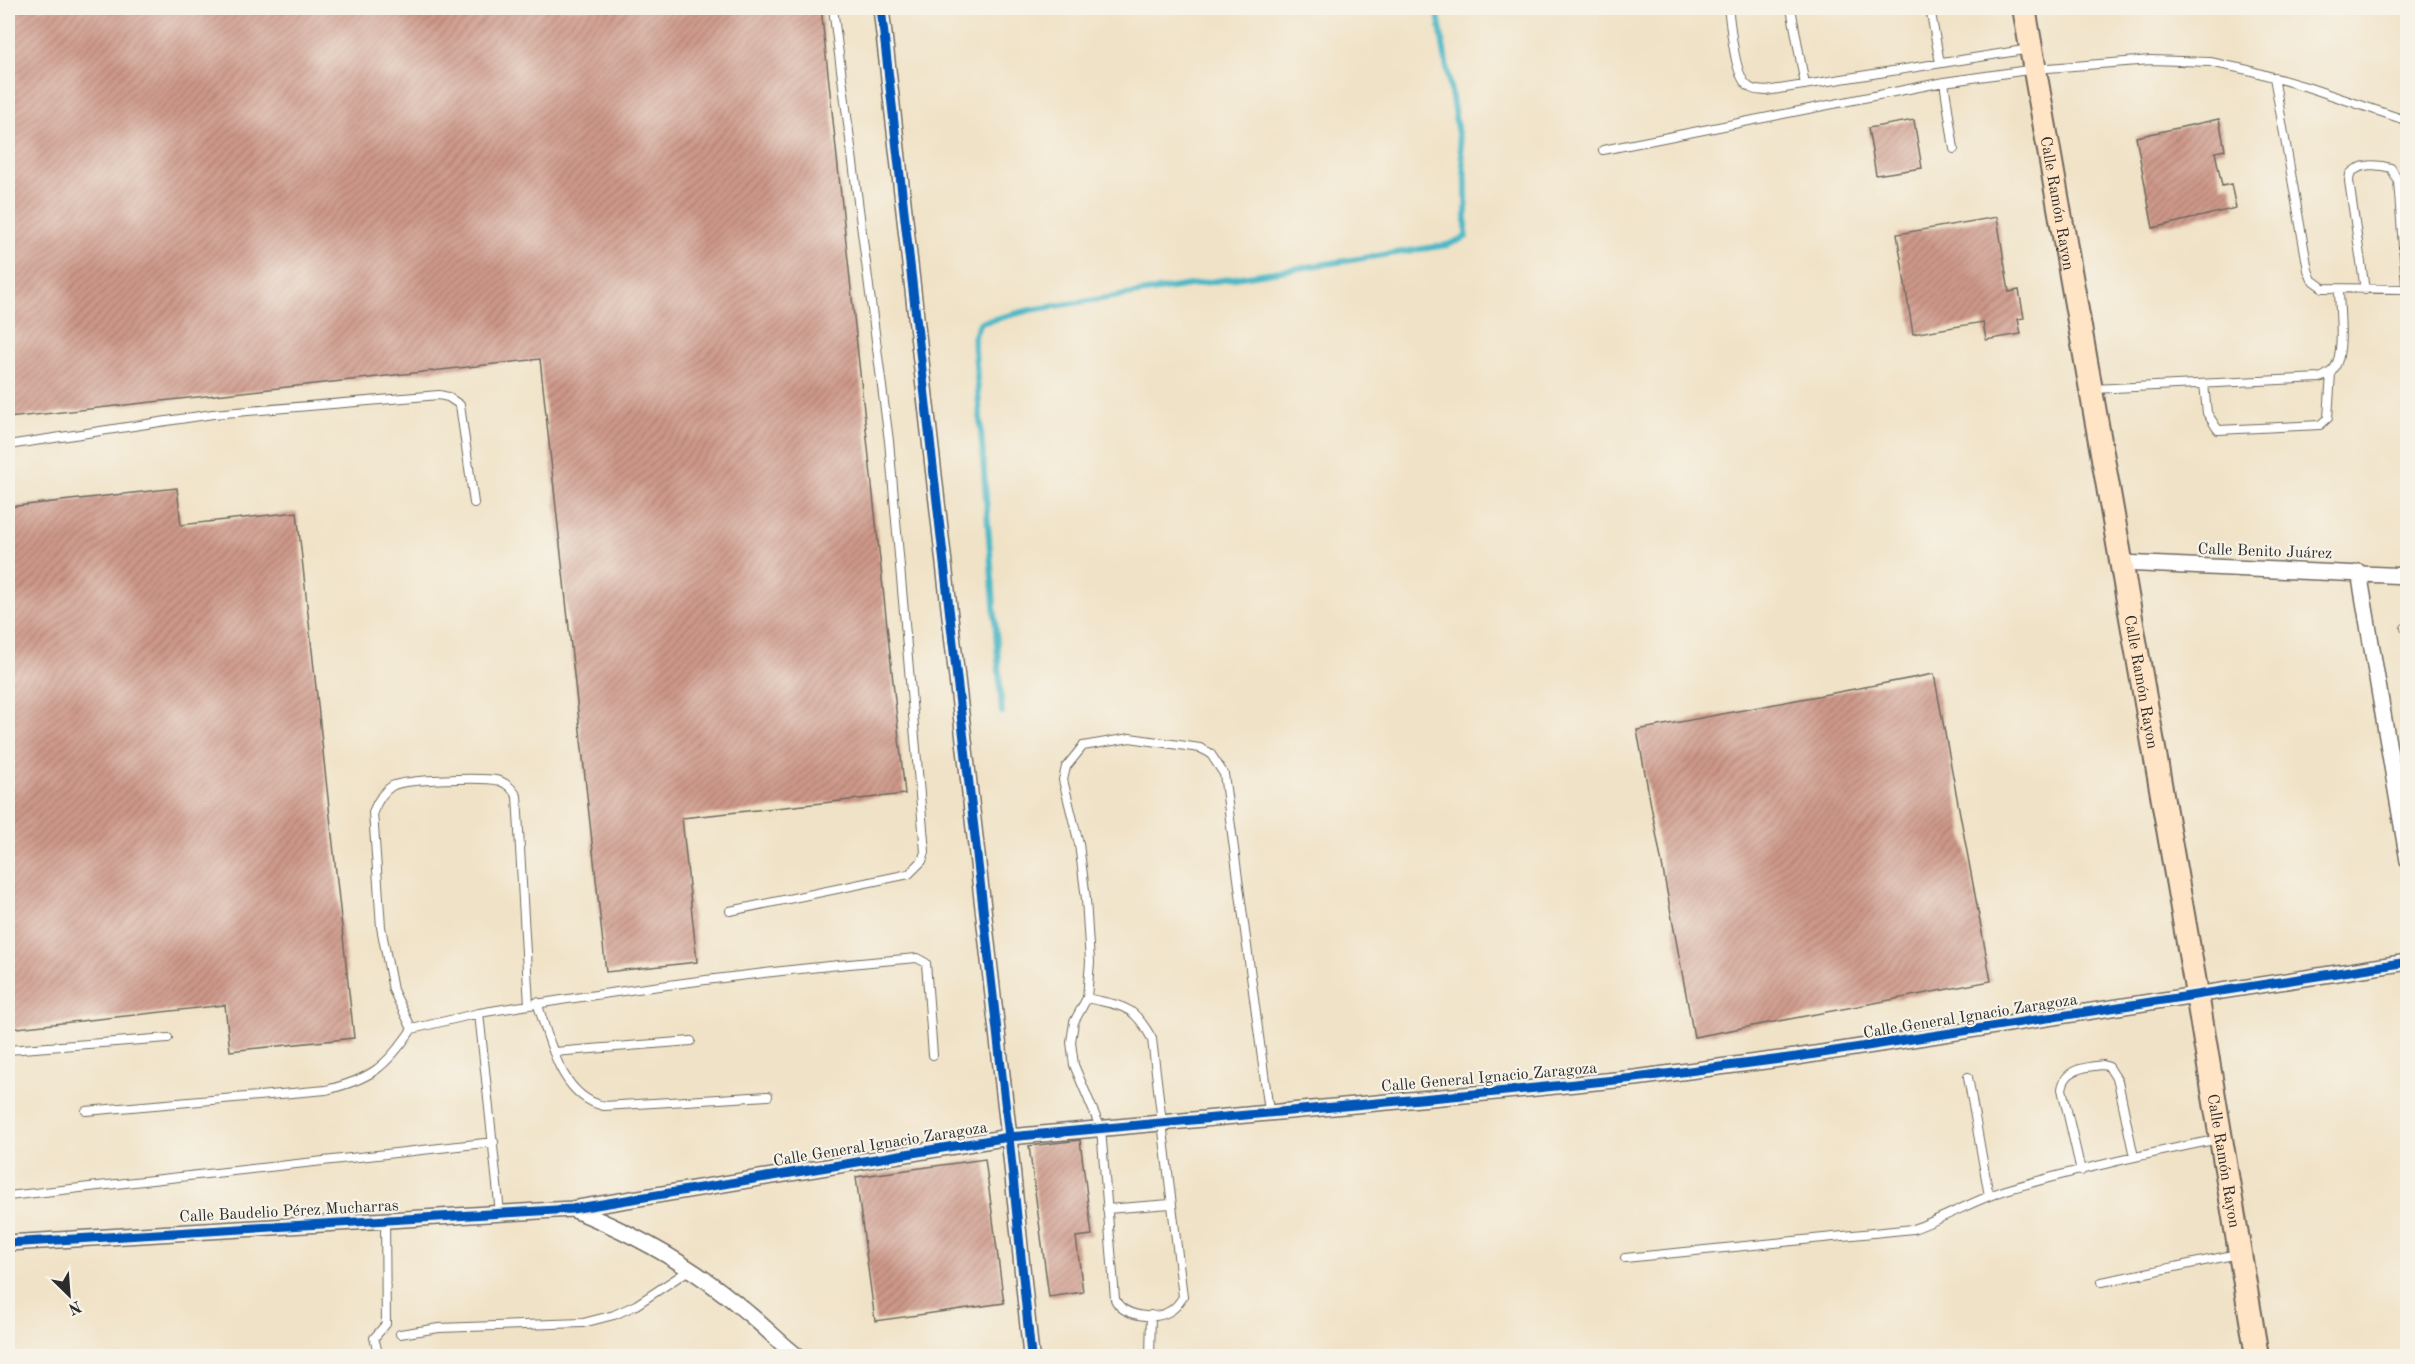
<svg xmlns="http://www.w3.org/2000/svg" width="2415" height="1364" viewBox="0 0 2415 1364" font-family="'Old Standard TT',serif">
<style>
.lines{fill:none;stroke-linecap:round;stroke-linejoin:round}
.stream{stroke:#4bb8c6;stroke-width:6}
.building{fill:url(#building-hatch)}
.service-casing{stroke:#706b61;stroke-width:10}
.minor-casing{stroke:#706b61;stroke-width:18}
.secondary-casing{stroke:#706b61;stroke-width:26}
.service{stroke:#fff;stroke-width:8}
.minor{stroke:#fff;stroke-width:15}
.secondary{stroke:#ffe4c6;stroke-width:22}
.cycleway-casing{stroke:#f7f3e8;stroke-width:13}
.cycleway{stroke:#0057b8;stroke-width:9}
.labels{text-anchor:middle;stroke-width:4.5;stroke-linejoin:round;paint-order:stroke}
.street-label{font-size:16px;fill:#2b2b2b;stroke:#f7f3e8}
</style>
<defs>
<pattern id="building-hatch" width="6" height="6" patternUnits="userSpaceOnUse" patternTransform="scale(1.5)"><rect width="6" height="6" fill="#ce9889"/><path d="M-1 1l2-2M0 6l6-6M5 7l2-2" fill="none" stroke="#a77c70"/></pattern>
</defs>
<rect width="100%" height="100%" fill="#f7f3e8"/>
<filter id="ink" filterUnits="userSpaceOnUse"><feTurbulence type="fractalNoise" baseFrequency=".0167" numOctaves="2"/><feDisplacementMap in="SourceGraphic" scale="12" xChannelSelector="R" yChannelSelector="G"/><feConvolveMatrix kernelMatrix="1 2 1 2 8 2 1 2 1" color-interpolation-filters="sRGB"/></filter>
<filter id="wash" filterUnits="userSpaceOnUse"><feTurbulence type="fractalNoise" baseFrequency=".008" numOctaves="4" result="noise"/><feDisplacementMap in="SourceGraphic" scale="24" xChannelSelector="R" yChannelSelector="G"/><feGaussianBlur stdDeviation="1.35" result="paint"/><feColorMatrix in="noise" values="0 0 0 0 0 0 0 0 0 0 0 0 0 0 0 0 0 1.4 0 .05"/><feComposite in="paint" operator="in"/></filter>
<g filter="url(#wash)">
<rect width="100%" height="100%" fill="#f0e2c6"/>
<g class="lines">
<!-- stream -->
<path class="stream" d="M1002 712 974 338 980 323 1030 310 1447 245 1466 237V182L1437 8"/>
</g>
<g id="blocks">
<!-- building -->
<path class="building" d="M8 8H821L905 794 682 818 697 962 606 972 540 359 8 418Z
M2219 119 2225 150 2215 152 2222 186 2231 184 2236 208 2153 228 2136 137Z
M1914 120 1922 168 1876 175 1868 128Z
M1997 217 2009 292 2019 290 2024 318 2018 319 2021 334 1986 340 1983 322 1913 334 1897 234Z
M177 488 181 525 297 512 354 1038 230 1051 225 1005 8 1029V507Z
M1934 674 1991 981 1694 1037 1637 730Z
M1080 1140 1092 1235 1076 1237 1083 1292 1049 1297 1029 1146Z
M985 1159 1004 1303 875 1321 856 1177Z"/>
</g>
</g>
<g filter="url(#ink)">
<use href="#blocks" fill-opacity="0" stroke="#706b61" stroke-width="1.5"/>
<g class="lines">
<!-- service casing -->
<g class="service-casing">
<path id="service" d="M1728 8C1731 25 1734 76 1748 86 1753 91 1759 90 1766 91L2030 49
M1791 8 1805 85
M1930 8 1940 63
M2274 77 2308 270 2312 280 2323 288 2406 289
M1944 82 1954 149
M1603 150 1944 82 2035 69 2151 60 2210 62 2248 70 2307 87 2408 121
M2365 290 2349 181 2350 174C2360 163 2378 164 2391 168L2398 181 2408 312
M2204 384 2207 413 2218 430 2320 425 2328 418 2331 373
M2093 389 2320 378C2326 375 2332 373 2335 367 2345 351 2339 308 2339 289
M8 445 213 414 439 395 448 397 460 405 474 503
M2405 628H2408
M730 911 909 874 922 861 925 852 889 441 833 8
M1087 998C1124 1007 1133 1004 1152 1039L1183 1297C1179 1303 1176 1308 1170 1311 1154 1321 1122 1316 1115 1299L1101 1129 1074 1065 1071 1042 1074 1022 1087 998 1090 962 1086 899 1079 844 1063 780 1066 767 1083 746 1130 738 1200 748 1210 753 1224 774 1269 1111
M537 1002C549 1038 560 1097 604 1106L768 1096
M479 1013C625 989 769 970 917 958L926 963 933 1055
M412 1029 393 990 381 927 373 812C377 802 382 792 392 786 404 779 485 777 500 781 508 784 512 789 517 796L529 1005
M8 1050 168 1038
M554 1052 691 1041
M1968 1077 1989 1196
M86 1111 326 1090C371 1079 386 1067 412 1029L479 1013 500 1213
M2081 1171 2062 1089C2065 1068 2086 1067 2103 1065L2109 1067 2118 1081 2134 1157
M8 1196 494 1142
M1107 1209 1170 1204
M1625 1258 1913 1229C1945 1218 1974 1200 2006 1190 2076 1169 2148 1154 2219 1139
M2102 1282 2238 1254
M400 1334 439 1328 583 1323 614 1315 636 1305 689 1270
M379 1356 374 1338 386 1324 385 1220
M1150 1356 1151 1315"/>
</g>
<!-- minor casing -->
<g class="minor-casing">
<path id="minor" d="M881 8 1009 1137 1031 1356
M2121 563 2408 576
M2359 572 2408 861
M572 1209C636 1234 697 1269 749 1314 766 1328 780 1343 797 1356
M8 1243 572 1209 1009 1137 1496 1092 1635 1078 1796 1057 2408 962"/>
</g>
<!-- secondary casing -->
<g class="secondary-casing">
<g id="secondary">
<path id="s1" d="M2024 8 2197 994 2257 1356"/>
</g>
</g>
<!-- service -->
<use href="#service" class="service"/>
<!-- minor -->
<use href="#minor" class="minor"/>
<!-- secondary -->
<use href="#secondary" class="secondary"/>
<!-- cycleway casing -->
<g class="cycleway-casing">
<path id="cycleway" d="M881 8 1009 1137 1031 1356
M8 1243 572 1209 1009 1137 1496 1092 1635 1078 1796 1057 2408 962"/>
</g>
<!-- cycleway -->
<use href="#cycleway" class="cycleway"/>
</g>
</g>
<g class="labels">
<!-- street labels -->
<g class="street-label">
<text dy="6" stroke="none"><textPath href="#s1" startOffset="198">Calle Ramón Rayon</textPath></text>
<text transform="translate(2265 550) rotate(2)" y="6">Calle Benito Juárez</text>
<text dy="6" stroke="none"><textPath href="#s1" startOffset="684">Calle Ramón Rayon</textPath></text>
<text transform="translate(1970 1015) rotate(-9)" y="6">Calle General Ignacio Zaragoza</text>
<text transform="translate(1489 1076) rotate(-5)" y="6">Calle General Ignacio Zaragoza</text>
<text transform="translate(880 1143) rotate(-9)" y="6">Calle General Ignacio Zaragoza</text>
<text dy="6" stroke="none"><textPath href="#s1" startOffset="1170">Calle Ramón Rayon</textPath></text>
<text transform="translate(289 1210) rotate(-3)" y="6">Calle Baudelio Pérez Mucharras</text>
</g>
</g>
<!-- margin -->
<rect width="2415" height="1364" fill="none" stroke="#f7f3e8" stroke-width="30"/>
<!-- north arrow -->
<g transform="translate(69 1295) rotate(155)" stroke="#f7f3e8" stroke-width="4.5" paint-order="stroke">
<path d="M0-4.5L10 22L0 15L-10 22Z" fill="#2b2b2b"/>
<text y="-9" font-size="16" font-weight="bold" text-anchor="middle" fill="#2b2b2b">N</text>
</g>
</svg>
